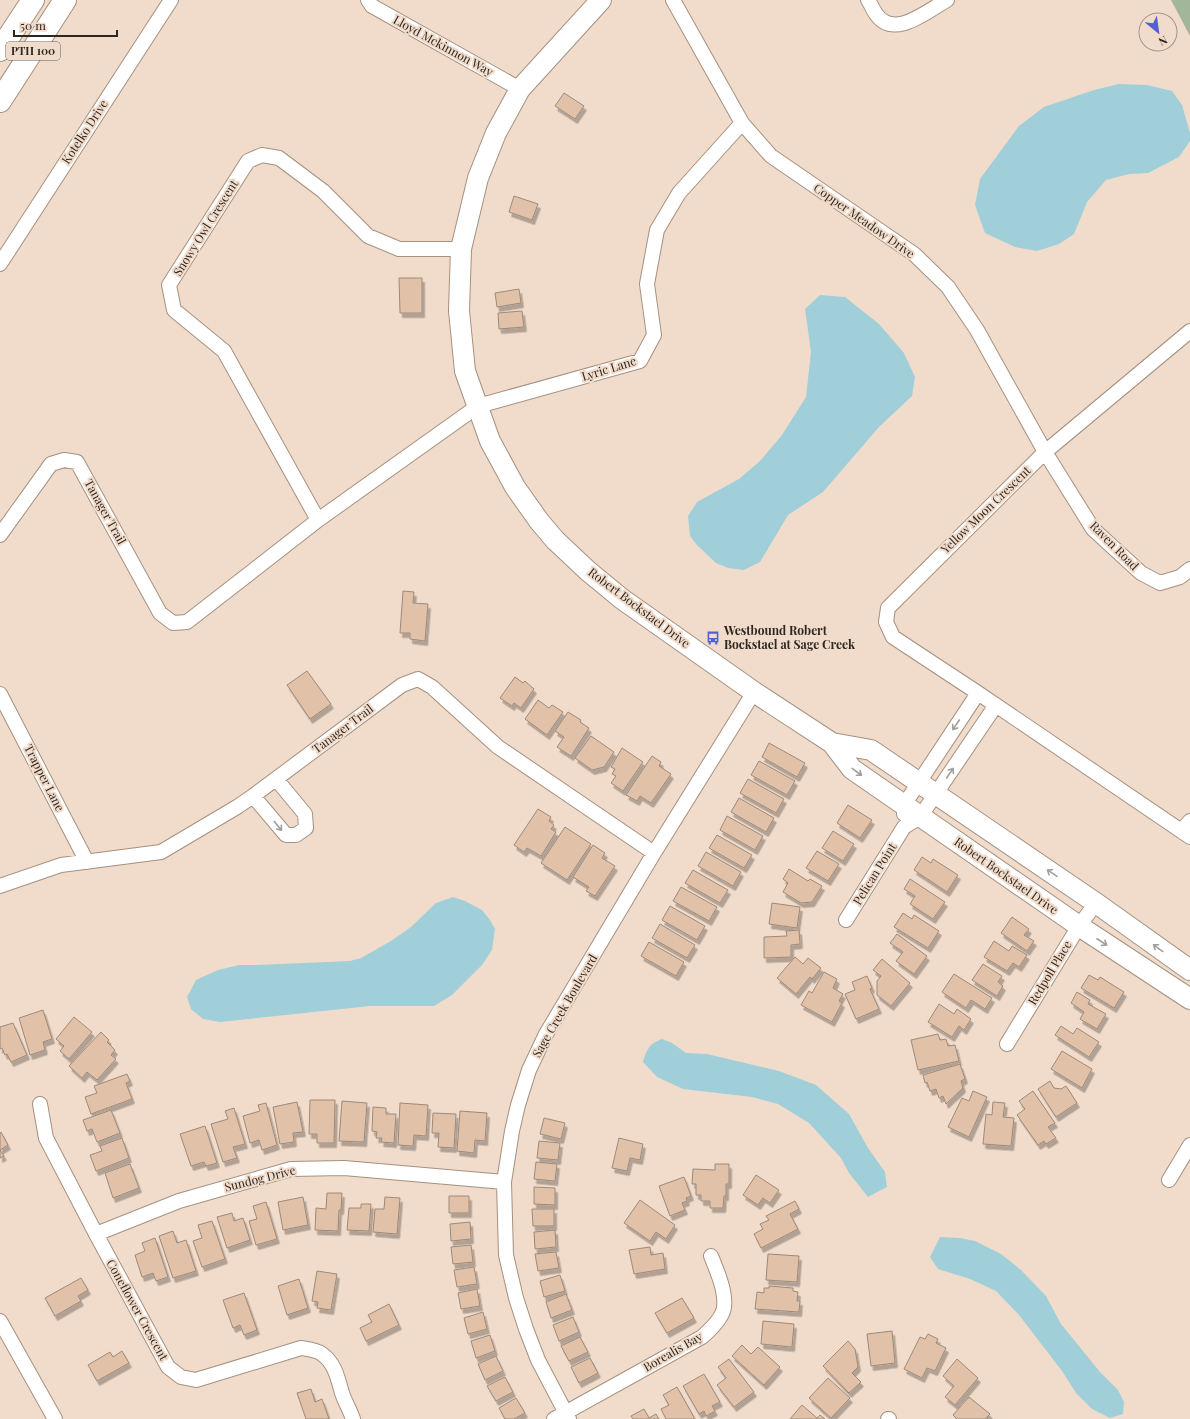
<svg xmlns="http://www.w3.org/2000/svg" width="1190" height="1419" viewBox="0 0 1190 1419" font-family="'Playfair Display',serif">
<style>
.green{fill:#a2b69a}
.water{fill:#a0cfd9}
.building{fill:#e1c1a7;stroke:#9d8a7a;filter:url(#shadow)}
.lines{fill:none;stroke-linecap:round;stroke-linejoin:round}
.street-casing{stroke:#a49180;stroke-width:16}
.secondary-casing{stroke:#a49180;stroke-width:22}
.highway-casing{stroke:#a49180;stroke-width:24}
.street{stroke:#fff;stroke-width:14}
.secondary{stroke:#fff;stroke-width:20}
.highway{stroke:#fff;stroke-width:22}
.oneway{stroke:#a19e9b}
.labels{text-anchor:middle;stroke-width:4;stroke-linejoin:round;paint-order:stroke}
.shield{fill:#f1dccb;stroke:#685d53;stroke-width:1}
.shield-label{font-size:11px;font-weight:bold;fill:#2e2720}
.street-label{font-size:12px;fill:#2e2720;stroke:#f1dccb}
.poi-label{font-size:12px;font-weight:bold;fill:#2e2720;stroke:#f1dccb;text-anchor:start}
</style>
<defs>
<filter id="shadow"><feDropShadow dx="2.5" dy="4.5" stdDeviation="0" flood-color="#0004"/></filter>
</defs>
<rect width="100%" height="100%" fill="#f1dccb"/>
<!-- green -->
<path class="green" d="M1171 0H1190V36Z"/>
<!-- water -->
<path class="water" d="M1119 84 1147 85 1172 91 1182 105 1190 133V141L1179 157 1148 173 1129 174 1106 180 1087 202 1074 234 1059 244 1037 251 1015 247 985 233 975 205 980 179 1019 126 1044 107 1094 90Z
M820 295 845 297 879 324 904 353 915 377 912 396 879 427 823 492 788 515 760 562 744 570 728 568 716 563 697 545 690 536 688 516 697 502 739 479 760 461 782 435 806 397 811 352 805 309Z
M453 897 465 901 482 910 490 920 495 929 492 950 482 965 452 995 434 1006H370L220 1022 203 1019 191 1009 187 997 196 980 218 970 239 965H257L350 961 361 958 391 941 411 927 436 903Z
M662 1039 672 1043 686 1053 707 1054 779 1071 816 1085 849 1114 868 1148 885 1172 887 1187 868 1197 849 1173 841 1158 809 1123 778 1104 752 1097 683 1089 657 1077 643 1062C646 1050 650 1043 662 1039Z
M940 1237 960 1238 975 1241 1001 1254 1021 1270 1046 1296 1061 1324 1100 1372 1118 1390 1124 1402 1123 1414 1110 1418 1092 1409 1076 1393 1062 1371 1019 1315 996 1291 970 1279 938 1269 930 1257Z"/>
<!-- building -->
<path class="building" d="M564 93 584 106 575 119 555 106Z
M514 196 538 204 532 220 509 212Z
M399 278H422V313H400Z
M519 289 521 303 497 307 495 293Z
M522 311 524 327 499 329 498 313Z
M403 591 414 592 413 603 428 604 425 641 410 639V633H400Z
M307 671 331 704 310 719 287 685Z
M515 677 523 683 525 681 534 689 521 708 514 703 512 706 500 698Z
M538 700 549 708 552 705 563 712 547 735 525 719Z
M568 712 581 720 580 722 589 728 571 756 557 747 564 737 555 731Z
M591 736 614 752 604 767 592 770 575 758Z
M769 743 805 763 797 777 762 757Z
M622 748 643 762 623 791 611 783 616 776 612 774 615 769 611 767Z
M652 756 661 762 659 766 671 774 651 803 640 796 637 801 626 795Z
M759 761 795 781 787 795 751 775Z
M748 779 784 799 776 813 740 793Z
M739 798 774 818 766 832 731 812Z
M848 805 872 820 860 838 837 823Z
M538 809 551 817 549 821 554 825 551 829 556 832 541 856 527 848 524 852 514 845Z
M727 816 763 836 755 850 720 830Z
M565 827 591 844 567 880 541 863Z
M833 831 854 844 843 861 822 848Z
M717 835 752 855 744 868 709 848Z
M593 845 605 853 602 858 615 866 595 896 586 891 589 887 573 877Z
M817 851 839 864 828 881 806 868Z
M706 852 741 872 733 886 698 866Z
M922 857 931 863 933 859 958 875 947 892 914 870Z
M789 869 808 881 810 879 822 886 812 902 801 903 783 892 788 883 783 879Z
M693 870 728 890 720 903 685 883Z
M910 879 945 902 933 919 910 904 915 896 904 889Z
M681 887 717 907 709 921 673 901Z
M772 903 800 907 797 928 769 924Z
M670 906 705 926 697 940 662 920Z
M903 913 912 919 914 915 939 931 928 948 894 927Z
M1012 917 1029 929 1024 935 1034 941 1027 951 1001 933Z
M660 924 695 945 687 958 652 938Z
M799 930 800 944 791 945V957L764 958V937L787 936 786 931Z
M897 934 927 956 914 974 896 961 903 952 890 943Z
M994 941 1009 951 1012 946 1027 955 1019 967 1013 963 1007 971 984 957Z
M649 942 684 962 676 976 641 956Z
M795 957 803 964 808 958 821 968 812 979 810 977 796 994 777 978Z
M882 959 910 983 891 1006 877 995V981L881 976 873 970Z
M983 964 1002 976 998 982 1003 986 997 996 972 980Z
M824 972 837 979 833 988 843 994 839 1001 842 1003 832 1022 801 1005 809 991 812 993Z
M954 974 992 998 985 1009 971 1000 966 1008 942 992Z
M1089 975 1098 980 1100 977 1124 992 1114 1008 1081 988Z
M867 976 872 988 870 989 879 1009 856 1019 845 994 855 990 852 982Z
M1077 992 1090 1000 1088 1004 1106 1014 1097 1029 1080 1019 1084 1012 1071 1003Z
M939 1004 954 1014 957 1009 971 1019 964 1030 959 1026 952 1037 928 1022Z
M43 1010 52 1039 43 1042 45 1050 30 1055 19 1018Z
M74 1017 92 1032 69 1059 60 1051 64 1046 56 1039Z
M13 1023 27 1055 11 1062 7 1054 5 1055 2 1048 0 1049V1027Z
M1061 1026 1073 1034 1077 1028 1099 1042 1089 1057 1055 1035Z
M101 1032 109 1040 107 1042 115 1050 111 1055 116 1059 97 1080 87 1072 82 1078 69 1066Z
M938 1034 940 1040 946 1039 948 1046 955 1045 959 1061 918 1070 911 1040Z
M1062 1051 1092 1069 1082 1088 1051 1069Z
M960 1064 965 1079 961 1081 963 1088 946 1104 943 1096 939 1098 936 1089 930 1091 927 1082 925 1083 923 1075Z
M127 1074 130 1081 126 1083 132 1099 91 1114 85 1097 97 1093 94 1086Z
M1050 1081 1054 1088 1061 1089 1066 1086 1077 1103 1056 1117 1038 1089Z
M973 1091 987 1097 969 1137 948 1127 962 1098 969 1101Z
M1033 1091 1055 1123 1048 1127 1056 1138 1046 1144 1044 1141 1038 1145 1017 1115 1025 1109 1019 1101Z
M310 1100H335L334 1143H317V1134H309Z
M342 1101 367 1103 364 1142 339 1141Z
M297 1102 303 1132 293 1133 294 1142 280 1144 273 1107Z
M993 1102 1005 1103 1003 1117 1014 1118 1011 1146 983 1144 986 1114 992 1115Z
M266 1103 277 1145 262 1150 259 1140 250 1143 243 1116 260 1111 258 1105Z
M400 1103 428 1105 426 1136 414 1135 413 1146 398 1145Z
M373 1107 386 1108V1114H396L394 1143 381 1142 382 1138H376L377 1132 372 1131Z
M234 1108 245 1144 233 1147 237 1158 223 1162 211 1124 228 1119 225 1111Z
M111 1110 120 1133 97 1142 92 1129 87 1131 83 1120Z
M460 1111 487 1113 485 1141 475 1140 474 1153 457 1151Z
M433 1113 456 1114 454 1148 438 1147 439 1133H432Z
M544 1118 565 1123 561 1139 540 1134Z
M205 1126 217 1163 206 1166 204 1162 191 1166 180 1134Z
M1 1132 8 1145 0 1150 4 1156 0 1158V1133Z
M122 1138 129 1158 96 1171 90 1155 102 1151 100 1146Z
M619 1138 643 1144 640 1160 630 1158 627 1171 612 1168Z
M539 1141 560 1143 558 1160 537 1158Z
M536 1162 557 1164 555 1181 534 1179Z
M130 1164 139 1188 113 1198 105 1173Z
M715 1164H729V1184H726V1196H724L723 1208H710V1201H701V1195H696V1184H692L693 1169 715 1170Z
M756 1175 779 1190 770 1203 763 1198 758 1205 743 1195Z
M684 1177 691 1196 686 1198 687 1201 682 1203 685 1210 670 1216 659 1186Z
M534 1187 555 1188V1205L534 1204Z
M327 1193H342L341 1210H339L338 1231 315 1230 316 1208 326 1209Z
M449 1196H469V1213H449Z
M303 1197 308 1225 283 1230 278 1202Z
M385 1197 400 1198 397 1234 373 1232 375 1209H384Z
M640 1200 675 1225 666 1239 656 1232 650 1241 624 1223Z
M795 1201 799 1209 790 1214 798 1229 761 1248 754 1234 763 1229 760 1224 769 1220 766 1216Z
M266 1202 277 1239 256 1245 249 1221 257 1219 253 1206Z
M361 1204H371L369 1231 347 1230 349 1208H361Z
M532 1209H554V1226H533Z
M232 1213 234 1221 243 1218 250 1240 227 1248 217 1217Z
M212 1221 225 1259 202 1267 193 1241 202 1238 198 1225Z
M470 1222 471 1239 451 1241 450 1224Z
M555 1230 556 1247 535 1249 534 1232Z
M173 1231 177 1243 186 1240 196 1271 173 1278 159 1236Z
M155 1238 168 1277 156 1281 153 1273 142 1277 135 1255 145 1251 142 1243Z
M471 1245 473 1262 453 1264 451 1247Z
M650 1247 651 1255 663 1253 665 1269 634 1274 629 1250Z
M556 1252 559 1268 538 1271 535 1254Z
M768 1254 799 1256 797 1282 766 1280Z
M474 1267 477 1284 457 1287 454 1270Z
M317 1271 337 1274 331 1310 317 1308 318 1302 312 1301Z
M560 1275 565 1291 544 1297 540 1281Z
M81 1278 88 1290 78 1296 81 1301 55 1316 45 1298Z
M299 1279 308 1308 287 1315 278 1286Z
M769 1286 793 1288V1291L798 1292 797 1301H800L799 1312 755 1309 757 1292 764 1293V1288H769Z
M477 1289 480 1306 461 1309 458 1293Z
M244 1293 257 1330 244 1335 240 1325 233 1328 223 1300Z
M566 1294 572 1310 551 1318 546 1302Z
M682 1298 694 1318 667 1333 655 1313Z
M389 1304 399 1325 366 1341 360 1328 372 1322 368 1315Z
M483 1312 487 1329 468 1334 464 1318Z
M573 1317 579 1332 559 1341 553 1325Z
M763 1321 794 1324 792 1347 761 1344Z
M892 1331 895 1363 871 1366 867 1334Z
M928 1334 938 1339 936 1343 946 1348 935 1371 927 1368 922 1378 904 1369 920 1337 925 1339Z
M490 1335 495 1351 476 1358 471 1341Z
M580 1337 588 1352 569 1361 561 1346Z
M848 1341 855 1349 858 1367 852 1373 861 1382 849 1393 823 1366Z
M742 1345 751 1354 758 1347 780 1367 764 1385 732 1356Z
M122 1351 129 1363 97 1381 88 1365 110 1352 113 1357Z
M496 1356 503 1371 485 1380 478 1364Z
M590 1358 598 1373 579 1383 571 1367Z
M729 1359 754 1392 734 1407 717 1385 726 1378 718 1367Z
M957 1359 978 1378 955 1405 945 1397 954 1386 943 1376Z
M704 1374 720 1402 712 1406 715 1411 706 1416 704 1411 699 1414 683 1386Z
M505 1377 513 1392 496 1401 487 1386Z
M828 1378 850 1398 831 1418 809 1398Z
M677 1387 695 1419H666L661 1409 669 1405 663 1395Z
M311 1389 315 1402 322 1399 329 1419H306L297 1393Z
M969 1397 990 1414 985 1419H957L953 1415Z
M516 1398 525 1413 514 1419H505L499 1408Z
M802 1405 817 1418 820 1415 825 1419H790Z
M644 1409 649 1418 656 1414 659 1419H633L631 1416Z"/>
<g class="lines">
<!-- street casing -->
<g class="street-casing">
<path id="street" d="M368 0 372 6 520 89
M673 0 742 123 771 156 914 254 948 287 977 330 1045 452 1093 529 1141 573 1160 583 1180 577 1190 569
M868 0C871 4 873 10 876 14 894 40 927 11 947 0
M0 264 171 0
M1190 331 1045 452 888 608 886 622 893 637 978 693 1190 837
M318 520 224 351 174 310 169 285 248 161 262 155 279 158 323 191 368 236 399 249H461
M0 535 51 464 64 460 77 462 160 613 173 623 187 622 318 520 478 406 640 361 654 335 647 284 657 230 679 193 742 123
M0 694 87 862
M253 796 286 835H296L306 828 305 814 276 779
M904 814V805L978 693
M1181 831 1190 821
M0 886 61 865 161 852 237 807 253 796 402 685 418 679 432 687 498 747 654 853
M846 920 904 827 920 817 996 705
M1007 1044 1079 926 1096 903
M40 1104 46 1138 96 1234 168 1367 181 1377 196 1380 301 1348C307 1349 317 1350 322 1354 335 1363 338 1379 342 1393 345 1402 350 1410 353 1419
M1169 1180 1190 1145
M96 1234 179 1201 291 1169 344 1168 504 1182
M0 1321 55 1419
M554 1419 702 1337C710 1330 723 1318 724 1307 726 1291 717 1271 711 1256
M569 1419 538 1360 526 1329 516 1298 506 1255 504 1182 512 1131 518 1105 529 1070 546 1034 654 853 754 692
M888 1419H889"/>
</g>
<!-- secondary casing -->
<g class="secondary-casing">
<path id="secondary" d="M601 0 520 89 496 133 478 178 461 249 459 311 465 371 490 441 515 487 539 521 555 540 588 571 622 599 754 692 832 743 852 769 904 805 1079 926 1190 999
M832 743 871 750 1096 903 1190 970"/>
</g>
<!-- highway casing -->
<g class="highway-casing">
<path id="highway" d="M0 50 33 0
M0 101 65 0"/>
</g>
<!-- street -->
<use href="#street" class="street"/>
<!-- secondary -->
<use href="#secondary" class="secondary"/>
<!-- highway -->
<use href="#highway" class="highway"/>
</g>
<!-- one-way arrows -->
<defs><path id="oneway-shaft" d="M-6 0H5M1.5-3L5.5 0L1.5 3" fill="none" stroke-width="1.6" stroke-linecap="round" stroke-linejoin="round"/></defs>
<g class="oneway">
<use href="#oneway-shaft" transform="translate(956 725) rotate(124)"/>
<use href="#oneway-shaft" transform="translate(857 772) rotate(37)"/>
<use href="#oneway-shaft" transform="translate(950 773) rotate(-56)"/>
<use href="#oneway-shaft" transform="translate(278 826) rotate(51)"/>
<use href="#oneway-shaft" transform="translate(1052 873) rotate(-146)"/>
<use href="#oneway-shaft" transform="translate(1102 942) rotate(33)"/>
<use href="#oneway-shaft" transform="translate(1158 948) rotate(-144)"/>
</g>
<!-- icons -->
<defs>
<g id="bus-bare" transform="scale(1.08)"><path d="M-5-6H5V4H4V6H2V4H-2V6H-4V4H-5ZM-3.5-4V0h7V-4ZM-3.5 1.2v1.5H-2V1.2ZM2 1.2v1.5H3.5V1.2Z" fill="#5260d6" stroke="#f1dccb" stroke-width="2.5" paint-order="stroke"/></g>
</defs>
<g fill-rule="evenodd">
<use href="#bus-bare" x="713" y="638"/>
</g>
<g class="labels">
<!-- shield labels -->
<rect class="shield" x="6" y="42" width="54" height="18" rx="3"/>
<g class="shield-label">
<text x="33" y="55">PTH 100</text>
</g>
<!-- street labels -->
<g class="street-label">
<text transform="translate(443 46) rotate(29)" y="4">Lloyd Mckinnon Way</text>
<text transform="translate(85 132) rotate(-57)" y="4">Kotelko Drive</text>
<text transform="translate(864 221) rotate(35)" y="4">Copper Meadow Drive</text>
<text transform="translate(206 228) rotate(-58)" y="4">Snowy Owl Crescent</text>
<text transform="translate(609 369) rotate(-17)" y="4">Lyric Lane</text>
<text transform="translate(986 510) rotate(-44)" y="4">Yellow Moon Crescent</text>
<text transform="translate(105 512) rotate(61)" y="4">Tanager Trail</text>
<text transform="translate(1114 546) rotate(45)" y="4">Raven Road</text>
<text transform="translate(639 608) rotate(37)" y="4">Robert Bockstael Drive</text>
<text transform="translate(343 729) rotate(-37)" y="4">Tanager Trail</text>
<text transform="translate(44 778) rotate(63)" y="4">Trapper Lane</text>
<text transform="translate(875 874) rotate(-58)" y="4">Pelican Point</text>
<text transform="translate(1006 876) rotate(35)" y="4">Robert Bockstael Drive</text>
<text transform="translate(1050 973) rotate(-59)" y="4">Redpoll Place</text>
<text transform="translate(565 1006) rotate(-60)" y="4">Sage Creek Boulevard</text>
<text transform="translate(260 1179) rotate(-14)" y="4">Sundog Drive</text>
<text transform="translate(137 1310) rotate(61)" y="4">Coneflower Crescent</text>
<text transform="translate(673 1352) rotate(-30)" y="4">Borealis Bay</text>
</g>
<!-- poi labels -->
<g class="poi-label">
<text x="724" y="635">Westbound Robert<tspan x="724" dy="14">Bockstael at Sage Creek</tspan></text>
</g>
</g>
<!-- north arrow -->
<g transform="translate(1158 32) rotate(151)"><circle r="19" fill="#f1dccb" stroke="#a39487"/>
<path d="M0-3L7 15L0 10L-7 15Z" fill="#5260d6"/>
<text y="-6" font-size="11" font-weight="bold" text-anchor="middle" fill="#2e2720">N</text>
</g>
<!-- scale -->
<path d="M14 30v6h103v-6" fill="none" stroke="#2e2720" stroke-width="2"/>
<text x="20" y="30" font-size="12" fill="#2e2720" stroke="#f1dccb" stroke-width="3" paint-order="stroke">50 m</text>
</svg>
